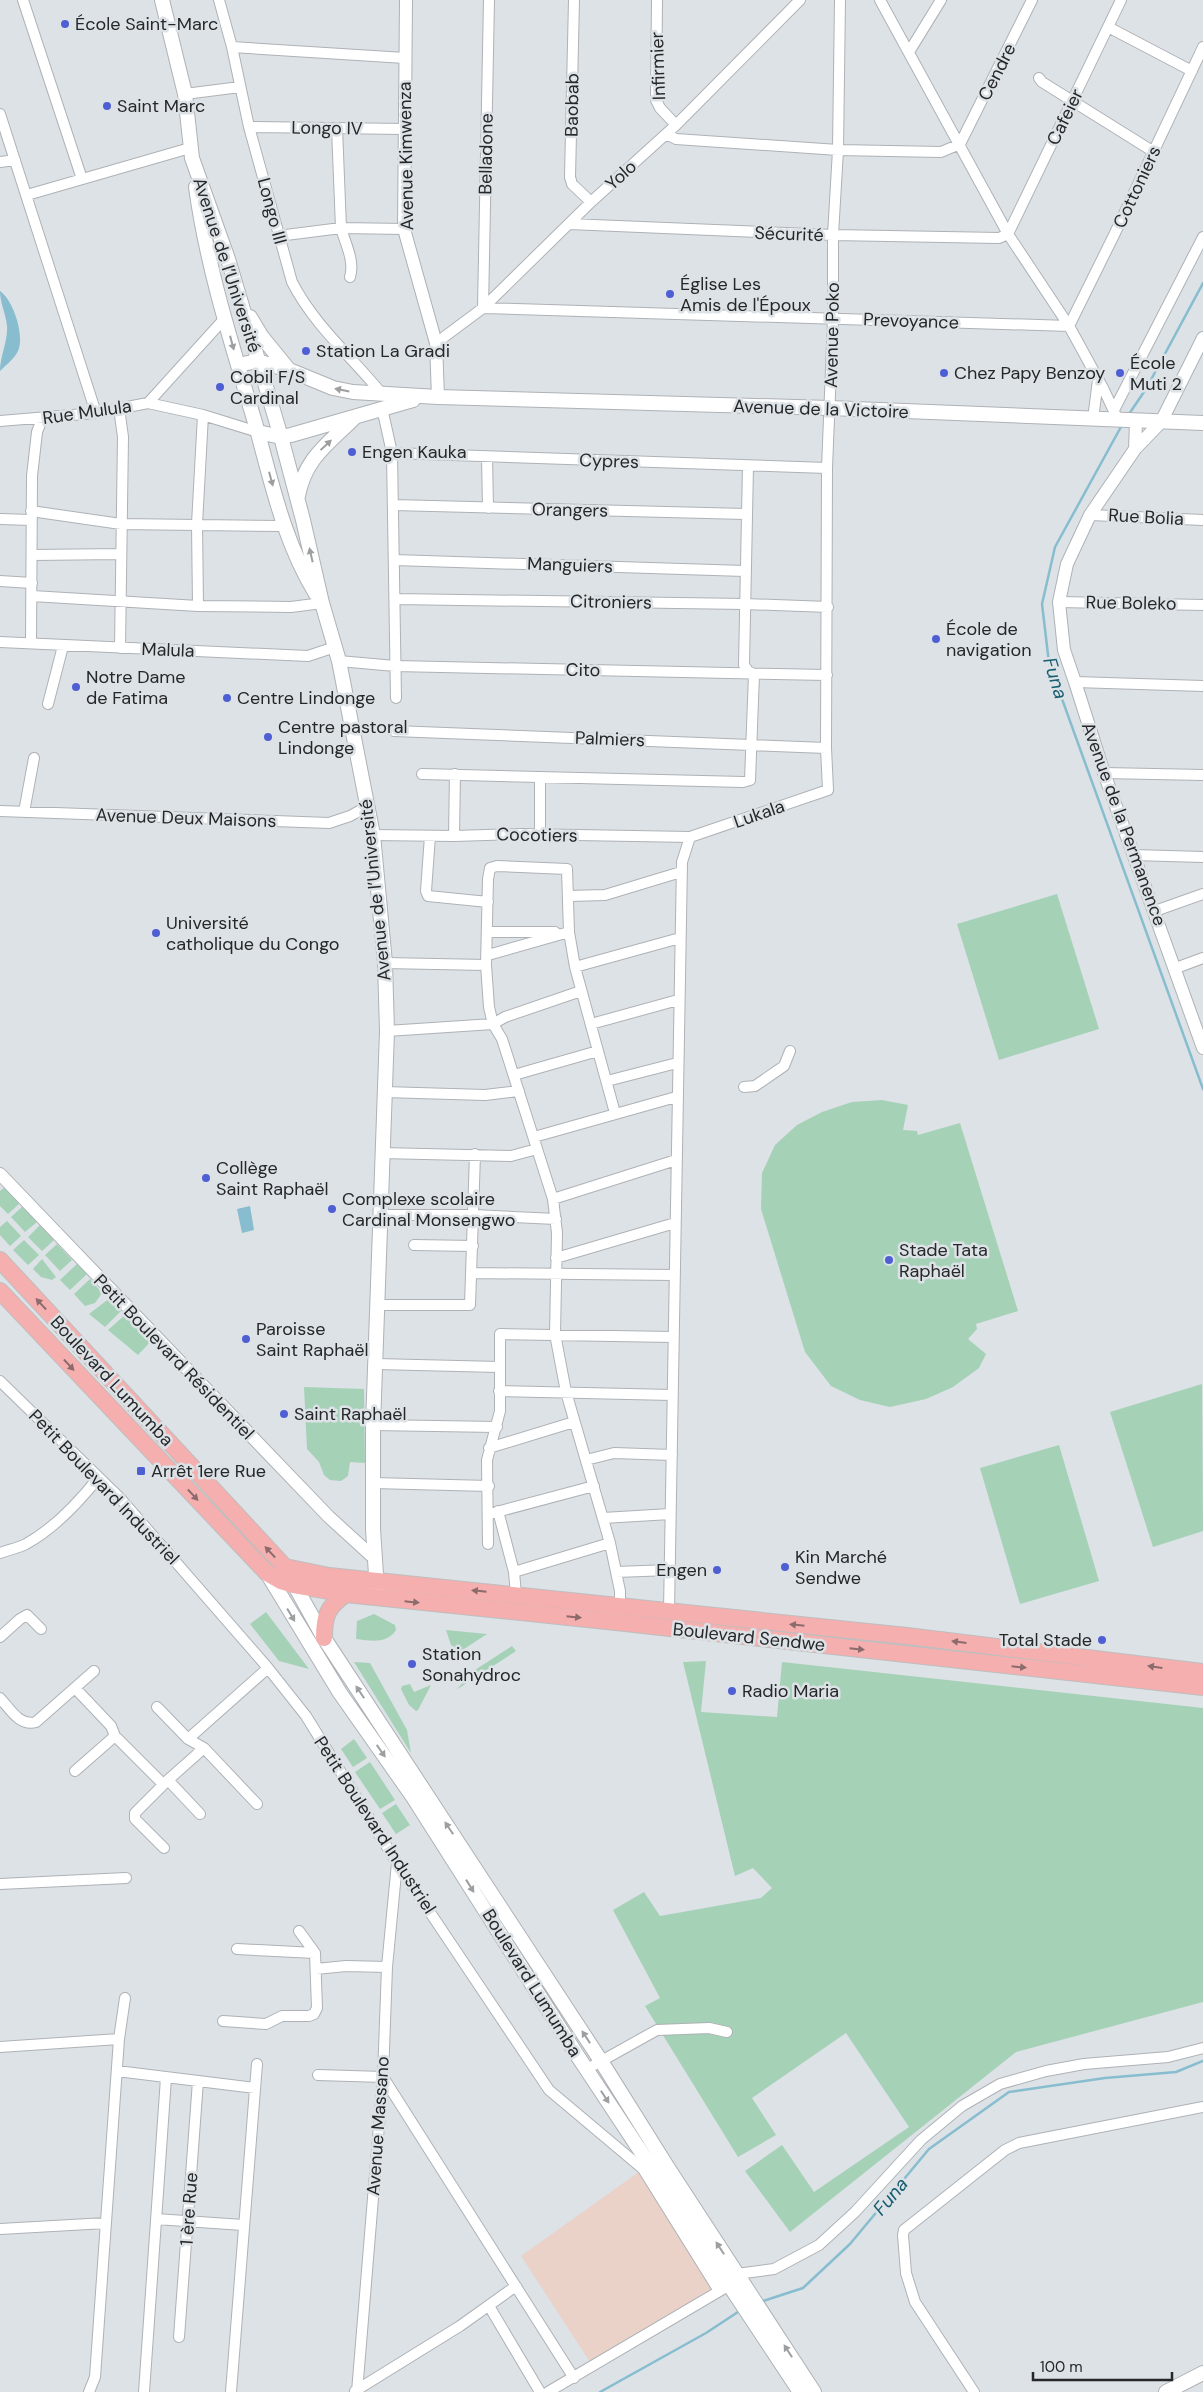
<svg xmlns="http://www.w3.org/2000/svg" width="1203" height="2392" viewBox="0 0 1203 2392" font-family="'DM Sans',sans-serif">
<style>
.commercial{fill:#ead2c9}
.green{fill:#a5d1b7}
.water{fill:#87bdcf}
.lines{fill:none;stroke-linecap:round;stroke-linejoin:round}
.stream{stroke:#87bdcf;stroke-width:2.5}
.minor-casing{stroke:#aeb2b6;stroke-width:12}
.tertiary-casing{stroke:#aeb2b6;stroke-width:14}
.secondary-casing{stroke:#aeb2b6;stroke-width:16}
.trunk-casing{stroke:#bebebf;stroke-width:18}
.minor{stroke:#fff;stroke-width:10}
.tertiary{stroke:#fff;stroke-width:12}
.secondary{stroke:#fff;stroke-width:14}
.trunk{stroke:#f4afae;stroke-width:16}
.oneway{fill:#9d9e9f}
.oneway2{fill:#8c6b6c}
.poi-dot{fill:#4e5ed3;stroke:#dde2e6;stroke-width:2}
.labels{text-anchor:middle;stroke-width:5;stroke-linejoin:round;paint-order:stroke}
.poi-label{font-size:18px;fill:#252729;stroke:#dde2e6;text-anchor:start}
.street-label{font-size:18px;fill:#252729;stroke:#dde2e6}
.water-label{font-size:19px;font-style:italic;fill:#165d70;stroke:#dde2e6}
</style>
<rect width="100%" height="100%" fill="#dde2e6"/>
<!-- commercial -->
<path class="commercial" d="M643 2169 719 2291 590 2362 521 2256Z"/>
<!-- green -->
<path class="green" d="M1057 894 1099 1029 999 1060 957 924Z
M882 1100 908 1105 903 1130 917 1131 918 1135 960 1123 1018 1311 976 1324 977 1329 968 1339 986 1354 979 1368 953 1387 926 1399 890 1407 860 1400 831 1386 805 1352 761 1209 762 1173 775 1145 797 1125 822 1112 852 1102Z
M5 1187 20 1203 8 1214 0 1206V1191Z
M23 1206 37 1222 25 1232 11 1217Z
M7 1221 21 1236 10 1246 0 1235V1227Z
M40 1225 54 1240 42 1251 28 1237Z
M24 1240 39 1255 28 1265 13 1250Z
M57 1244 72 1260 60 1271 45 1255Z
M42 1259 56 1277 52 1280 41 1277 33 1269Z
M77 1264 87 1274 70 1290 60 1280Z
M90 1279 102 1293 95 1303 85 1306 74 1294Z
M110 1298 121 1311 105 1327 89 1314Z
M126 1314 151 1341 138 1355 108 1330Z
M1202 1384 1203 1531 1153 1547 1110 1412Z
M304 1387 364 1389 365 1463 350 1462 348 1476 341 1481 330 1480 324 1475 319 1462 307 1449Z
M1059 1445 1099 1581 1020 1604 980 1468Z
M266 1612 309 1669 279 1661 250 1624Z
M374 1614 395 1625 396 1630C387 1644 371 1641 356 1639L357 1621Z
M446 1630 487 1634 461 1651 451 1645Z
M512 1646 516 1651 456 1690 475 1670Z
M706 1661 701 1712 777 1717 782 1662 1203 1708V2002L1016 2052 790 2232 745 2171 782 2145 814 2192 909 2127 846 2033 752 2098 776 2135 738 2157 645 2006 660 1998 613 1910 644 1892 660 1916 761 1898 772 1888 753 1868 735 1876 683 1662Z
M354 1662 370 1663 407 1730 411 1753Z
M410 1684 414 1692 431 1685 418 1710 416 1711 409 1705 401 1689 402 1686Z
M354 1739 367 1758 353 1767 341 1749Z
M370 1762 395 1800 380 1809 355 1772Z
M396 1804 410 1825 396 1834 382 1813Z"/>
<!-- water -->
<path class="water" d="M0 291C13 300 25 335 18 351 15 358 6 365 0 371 0 356 8 341 7 326 6 314 0 303 0 291Z
M250 1206 254 1230 242 1233 237 1209Z"/>
<g class="lines">
<!-- stream -->
<path class="stream" d="M1129 414 1146 389 1203 283
M1122 425 1055 547 1042 604 1049 663 1203 1089
M760 2302 803 2288 850 2244 929 2149 1009 2092 1105 2078 1176 2072 1203 2061
M600 2392 706 2333 741 2310"/>
<!-- minor casing -->
<g class="minor-casing">
<path id="minor" d="M23 0 82 179
M219 0 232 47 249 127 292 282C314 325 351 356 382 394
M489 0 483 308 1069 326 1115 233 1203 47
M574 0 570 177 572 184 591 202
M657 0 656 100 660 108 676 125
M880 0 1008 234 1069 326 1104 390 1118 420
M1108 27 1192 71
M232 47 405 58
M909 52 941 0
M1039 78 1042 82 1154 152
M185 94 240 87
M0 114 96 413
M249 127 405 129
M337 128 341 228 404 229
M666 134 676 139 838 150 941 152 960 144 1032 0
M0 162 15 160
M27 195 190 148
M569 224 833 235 999 238 1008 234 1121 0
M278 236 341 228C345 243 355 261 350 277
M436 343 483 308 591 202 676 125 800 0
M148 403 203 415 258 432
M119 408 123 437 120 648
M382 408 392 453 396 698
M1114 410 1203 237
M1093 419 1098 380
M0 421 96 413 148 403 225 318
M392 453 827 468
M487 457 488 508
M393 505 746 514
M31 511 121 524 283 526
M1090 515 1203 520
M0 519 31 520
M32 555 121 554
M394 560 745 571
M0 581 32 583
M32 596 198 606 291 607 322 603
M395 599 745 604 828 607
M1059 602 1203 605
M198 606 197 524 203 415
M0 642 308 656 335 647
M31 642 32 476 37 432 42 419
M339 661 395 666 827 675
M1075 682 1203 686
M48 704 63 646
M394 731 826 748
M1104 773 1203 775
M422 774 743 782 750 780 754 674 748 671 744 665 748 466
M0 811 329 823 350 816 368 806
M24 812 34 758
M540 834V777
M373 835 454 836 521 834 690 837 828 790 826 748 827 468 833 319V235L838 150 840 0
M430 836 426 891 428 896 488 902
M454 836 455 774
M1133 855 1203 857
M569 896 605 895 681 872
M1155 911 1203 894
M488 932H555
M488 955 569 932
M385 963 486 965
M575 967 680 938
M1176 968 1203 958
M591 1024 678 1000
M387 1031 493 1024 505 1017 581 991
M514 1075 598 1051
M607 1081 677 1063
M744 1087 755 1086 784 1066 790 1051
M384 1092 485 1095 519 1091
M615 1113 575 967 569 932 567 869 497 866 490 868 488 879 486 965 489 1007 493 1024 502 1039 553 1199 557 1233 555 1334 566 1392 610 1543 620 1591V1606
M534 1137 676 1097
M381 1153 511 1156 537 1149
M553 1199 676 1160
M379 1215H474L556 1219
M414 1245 473 1246
M556 1258 675 1223
M471 1273 675 1275
M377 1305H470L475 1154
M376 1364 499 1367
M0 1381 120 1498 268 1668 306 1716 397 1863 549 2090 643 2169 719 2291
M499 1391 672 1395
M373 1425 497 1427
M489 1448 574 1422
M586 1460 614 1453 672 1455
M373 1483 489 1486
M498 1511 514 1572 516 1595
M489 1514 594 1486
M603 1518 670 1514
M488 1544 487 1460 500 1411V1334L673 1337
M0 1553C8 1550 18 1548 26 1544 53 1529 79 1502 98 1478
M514 1572 610 1543
M616 1572 670 1570
M669 1611 682 862 690 837
M0 1637 20 1619 27 1615 41 1629
M75 1688 111 1726 115 1736 163 1784
M0 1698C10 1709 20 1727 36 1722L94 1671
M157 1707 188 1739 204 1748 257 1804
M188 1739 268 1668
M75 1771 115 1736
M168 1780 200 1814
M164 1848 135 1819V1813L168 1780 204 1748
M0 1884 126 1878
M237 1949 315 1953
M316 1969 346 1966 387 1967
M223 2021 266 2024 282 2016H309L314 2014 317 2008 315 1953 299 1931
M0 2047 119 2039
M587 2069 657 2030 709 2028 727 2032
M117 2071 255 2088
M318 2075 383 2077 574 2378
M156 2219 243 2225
M0 2229 106 2223
M737 2274 774 2269 819 2245 855 2212 921 2140 962 2106 1000 2084 1046 2071 1084 2064 1168 2057 1203 2048
M489 2306 540 2392
M179 2337 198 2081
M355 2391 460 2326 516 2286
M89 2392 95 2377 119 2039 125 1998
M144 2392 166 2078
M231 2392 257 2064
M357 2392 383 2077 387 1967 397 1863
M548 2392 723 2289
M974 2392 915 2302 906 2273 903 2235 904 2230 1005 2150 1019 2143 1203 2107"/>
</g>
<!-- tertiary casing -->
<g class="tertiary-casing">
<path id="tertiary" d="M406 0 404 229 436 343 438 397
M1203 338 1161 422 1135 449 1090 515 1067 564 1059 602 1064 650 1075 682 1104 773 1203 1048
M1135 449 1136 422
M0 1174 329 1517 373 1557"/>
</g>
<!-- secondary casing -->
<g class="secondary-casing">
<path id="secondary" d="M162 0 185 94 192 158 228 259 281 437 303 520 322 603 339 661 373 835 385 963 387 1031 373 1425V1529L377 1590
M196 187C207 268 233 348 256 426 272 484 284 542 316 594
M250 317 262 337 289 370
M238 365 257 361 289 370 333 388 353 392 438 397 830 408 1203 423
M258 432 281 437 291 435 413 400
M298 496C305 458 328 444 354 418
M267 1573 340 1693 413 1797 577 2055 800 2392
M290 1577 324 1638 601 2061 668 2168 814 2392
M1166 2392 1203 2373"/>
</g>
<!-- trunk casing -->
<g class="trunk-casing">
<path id="trunk" d="M0 1260 285 1567 329 1576 907 1636 1203 1672
M0 1291 267 1573 281 1581 294 1585 346 1594 616 1622 1203 1687
M324 1638C324 1616 327 1607 346 1594"/>
</g>
<!-- minor -->
<use href="#minor" class="minor"/>
<!-- tertiary -->
<use href="#tertiary" class="tertiary"/>
<!-- secondary -->
<use href="#secondary" class="secondary"/>
<!-- trunk -->
<use href="#trunk" class="trunk"/>
</g>
<!-- one-way arrows -->
<defs><path id="oneway-solid" d="M-6-.8H1V-3.2L6.5 0L1 3.2V.8H-6Z" transform="scale(1.25)"/></defs>
<g class="oneway">
<use href="#oneway-solid" transform="translate(232 343) rotate(75)"/>
<use href="#oneway-solid" transform="translate(342 390) rotate(-169)"/>
<use href="#oneway-solid" transform="translate(326 445) rotate(-43)"/>
<use href="#oneway-solid" transform="translate(271 479) rotate(75)"/>
<use href="#oneway-solid" transform="translate(311 555) rotate(-103)"/>
<use href="#oneway-solid" transform="translate(291 1615) rotate(59)"/>
<use href="#oneway-solid" transform="translate(360 1692) rotate(-124)"/>
<use href="#oneway-solid" transform="translate(381 1751) rotate(55)"/>
<use href="#oneway-solid" transform="translate(449 1828) rotate(-124)"/>
<use href="#oneway-solid" transform="translate(470 1886) rotate(58)"/>
<use href="#oneway-solid" transform="translate(586 2037) rotate(-123)"/>
<use href="#oneway-solid" transform="translate(605 2097) rotate(57)"/>
<use href="#oneway-solid" transform="translate(720 2248) rotate(-123)"/>
<use href="#oneway-solid" transform="translate(788 2351) rotate(-123)"/>
</g>
<g class="oneway2">
<use href="#oneway-solid" transform="translate(41 1304) rotate(-133)"/>
<use href="#oneway-solid" transform="translate(69 1365) rotate(47)"/>
<use href="#oneway-solid" transform="translate(193 1495) rotate(47)"/>
<use href="#oneway-solid" transform="translate(270 1552) rotate(-133)"/>
<use href="#oneway-solid" transform="translate(479 1591) rotate(-174)"/>
<use href="#oneway-solid" transform="translate(412 1602) rotate(6)"/>
<use href="#oneway-solid" transform="translate(574 1617) rotate(6)"/>
<use href="#oneway-solid" transform="translate(797 1625) rotate(-174)"/>
<use href="#oneway-solid" transform="translate(959 1642) rotate(-173)"/>
<use href="#oneway-solid" transform="translate(857 1649) rotate(6)"/>
<use href="#oneway-solid" transform="translate(1019 1667) rotate(6)"/>
<use href="#oneway-solid" transform="translate(1155 1667) rotate(-172)"/>
</g>
<!-- markers -->
<g class="poi-dot">
<circle cx="65" cy="24" r="5"/>
<circle cx="107" cy="106" r="5"/>
<circle cx="670" cy="294" r="5"/>
<circle cx="306" cy="351" r="5"/>
<circle cx="944" cy="373" r="5"/>
<circle cx="1120" cy="373" r="5"/>
<circle cx="220" cy="387" r="5"/>
<circle cx="352" cy="452" r="5"/>
<circle cx="936" cy="639" r="5"/>
<circle cx="76" cy="687" r="5"/>
<circle cx="227" cy="698" r="5"/>
<circle cx="268" cy="737" r="5"/>
<circle cx="156" cy="933" r="5"/>
<circle cx="206" cy="1178" r="5"/>
<circle cx="332" cy="1209" r="5"/>
<circle cx="889" cy="1260" r="5"/>
<circle cx="246" cy="1339" r="5"/>
<circle cx="284" cy="1414" r="5"/>
<rect x="136" y="1466" width="10" height="10" rx="2.5"/>
<circle cx="785" cy="1567" r="5"/>
<circle cx="717" cy="1570" r="5"/>
<circle cx="1102" cy="1640" r="5"/>
<circle cx="412" cy="1664" r="5"/>
<circle cx="732" cy="1691" r="5"/>
</g>
<g class="labels">
<!-- poi labels -->
<g class="poi-label">
<text x="75" y="30">École Saint-Marc</text>
<text x="117" y="112">Saint Marc</text>
<text x="680" y="290">Église Les<tspan x="680" dy="21">Amis de l'Époux</tspan></text>
<text x="316" y="357">Station La Gradi</text>
<text x="1130" y="369">École<tspan x="1130" dy="21">Muti 2</tspan></text>
<text x="954" y="379">Chez Papy Benzoy</text>
<text x="230" y="383">Cobil F/S<tspan x="230" dy="21">Cardinal</tspan></text>
<text x="362" y="458">Engen Kauka</text>
<text x="946" y="635">École de<tspan x="946" dy="21">navigation</tspan></text>
<text x="86" y="683">Notre Dame<tspan x="86" dy="21">de Fatima</tspan></text>
<text x="237" y="704">Centre Lindonge</text>
<text x="278" y="733">Centre pastoral<tspan x="278" dy="21">Lindonge</tspan></text>
<text x="166" y="929">Université<tspan x="166" dy="21">catholique du Congo</tspan></text>
<text x="216" y="1174">Collège<tspan x="216" dy="21">Saint Raphaël</tspan></text>
<text x="342" y="1205">Complexe scolaire<tspan x="342" dy="21">Cardinal Monsengwo</tspan></text>
<text x="899" y="1256">Stade Tata<tspan x="899" dy="21">Raphaël</tspan></text>
<text x="256" y="1335">Paroisse<tspan x="256" dy="21">Saint Raphaël</tspan></text>
<text x="294" y="1420">Saint Raphaël</text>
<text x="151" y="1477">Arrêt 1ere Rue</text>
<text x="795" y="1563">Kin Marché<tspan x="795" dy="21">Sendwe</tspan></text>
<text x="707" y="1576" text-anchor="end">Engen</text>
<text x="1092" y="1646" text-anchor="end">Total Stade</text>
<text x="422" y="1660">Station<tspan x="422" dy="21">Sonahydroc</tspan></text>
<text x="742" y="1697">Radio Maria</text>
</g>
<!-- street labels -->
<g class="street-label">
<text transform="translate(658 66) rotate(-92)" y="6">Infirmier</text>
<text transform="translate(997 72) rotate(-63)" y="6">Cendre</text>
<text transform="translate(572 105) rotate(-89)" y="6">Baobab</text>
<text transform="translate(1065 117) rotate(-64)" y="6">Cafeier</text>
<text transform="translate(327 128) rotate(1)" y="6">Longo IV</text>
<text transform="translate(486 154) rotate(-89)" y="6">Belladone</text>
<text transform="translate(406 156) rotate(-91)" y="6">Avenue Kimwenza</text>
<text transform="translate(621 175) rotate(-42)" y="6">Yolo</text>
<text transform="translate(1137 187) rotate(-65)" y="6">Cottoniers</text>
<text transform="translate(272 211) rotate(75)" y="6">Longo III</text>
<text transform="translate(789 234) rotate(2)" y="6">Sécurité</text>
<text transform="translate(227 265) rotate(72)" y="6">Avenue de l’Université</text>
<text transform="translate(911 321) rotate(2)" y="6">Prevoyance</text>
<text transform="translate(832 335) rotate(-89)" y="6">Avenue Poko</text>
<text transform="translate(821 409) rotate(2)" y="6">Avenue de la Victoire</text>
<text transform="translate(87 412) rotate(-8)" y="6">Rue Mulula</text>
<text transform="translate(609 461) rotate(2)" y="6">Cypres</text>
<text transform="translate(570 510) rotate(1)" y="6">Orangers</text>
<text transform="translate(1146 517) rotate(3)" y="6">Rue Bolia</text>
<text transform="translate(570 565) rotate(2)" y="6">Manguiers</text>
<text transform="translate(611 602) rotate(1)" y="6">Citroniers</text>
<text transform="translate(1131 603) rotate(1)" y="6">Rue Boleko</text>
<text transform="translate(168 650) rotate(2)" y="6">Malula</text>
<text transform="translate(583 670) rotate(1)" y="6">Cito</text>
<text transform="translate(610 739) rotate(2)" y="6">Palmiers</text>
<text transform="translate(759 814) rotate(-19)" y="6">Lukala</text>
<text transform="translate(186 818) rotate(2)" y="6">Avenue Deux Maisons</text>
<text transform="translate(1124 824) rotate(70)" y="6">Avenue de la Permanence</text>
<text transform="translate(537 835) rotate(1)" y="6">Cocotiers</text>
<text transform="translate(375 890) rotate(-96)" y="6">Avenue de l’Université</text>
<text transform="translate(174 1357) rotate(46)" y="6">Petit Boulevard Résidentiel</text>
<text transform="translate(112 1381) rotate(47)" y="6">Boulevard Lumumba</text>
<text transform="translate(104 1487) rotate(46)" y="6">Petit Boulevard Industriel</text>
<text transform="translate(749 1637) rotate(6)" y="6">Boulevard Sendwe</text>
<text transform="translate(375 1825) rotate(57)" y="6">Petit Boulevard Industriel</text>
<text transform="translate(532 1983) rotate(58)" y="6">Boulevard Lumumba</text>
<text transform="translate(378 2126) rotate(-86)" y="6">Avenue Massano</text>
<text transform="translate(189 2209) rotate(-86)" y="6">1 ère Rue</text>
</g>
<!-- water labels -->
<g class="water-label">
<text transform="translate(1056 678) rotate(73)" y="7">Funa</text>
<text transform="translate(890 2196) rotate(-50)" y="7">Funa</text>
</g>
</g>
<!-- scale -->
<path d="M1033 2372v8h139v-8" fill="none" stroke="#252729" stroke-width="2.5"/>
<text x="1040" y="2372" font-size="15" fill="#252729" stroke="#dde2e6" stroke-width="4" paint-order="stroke">100 m</text>
</svg>
